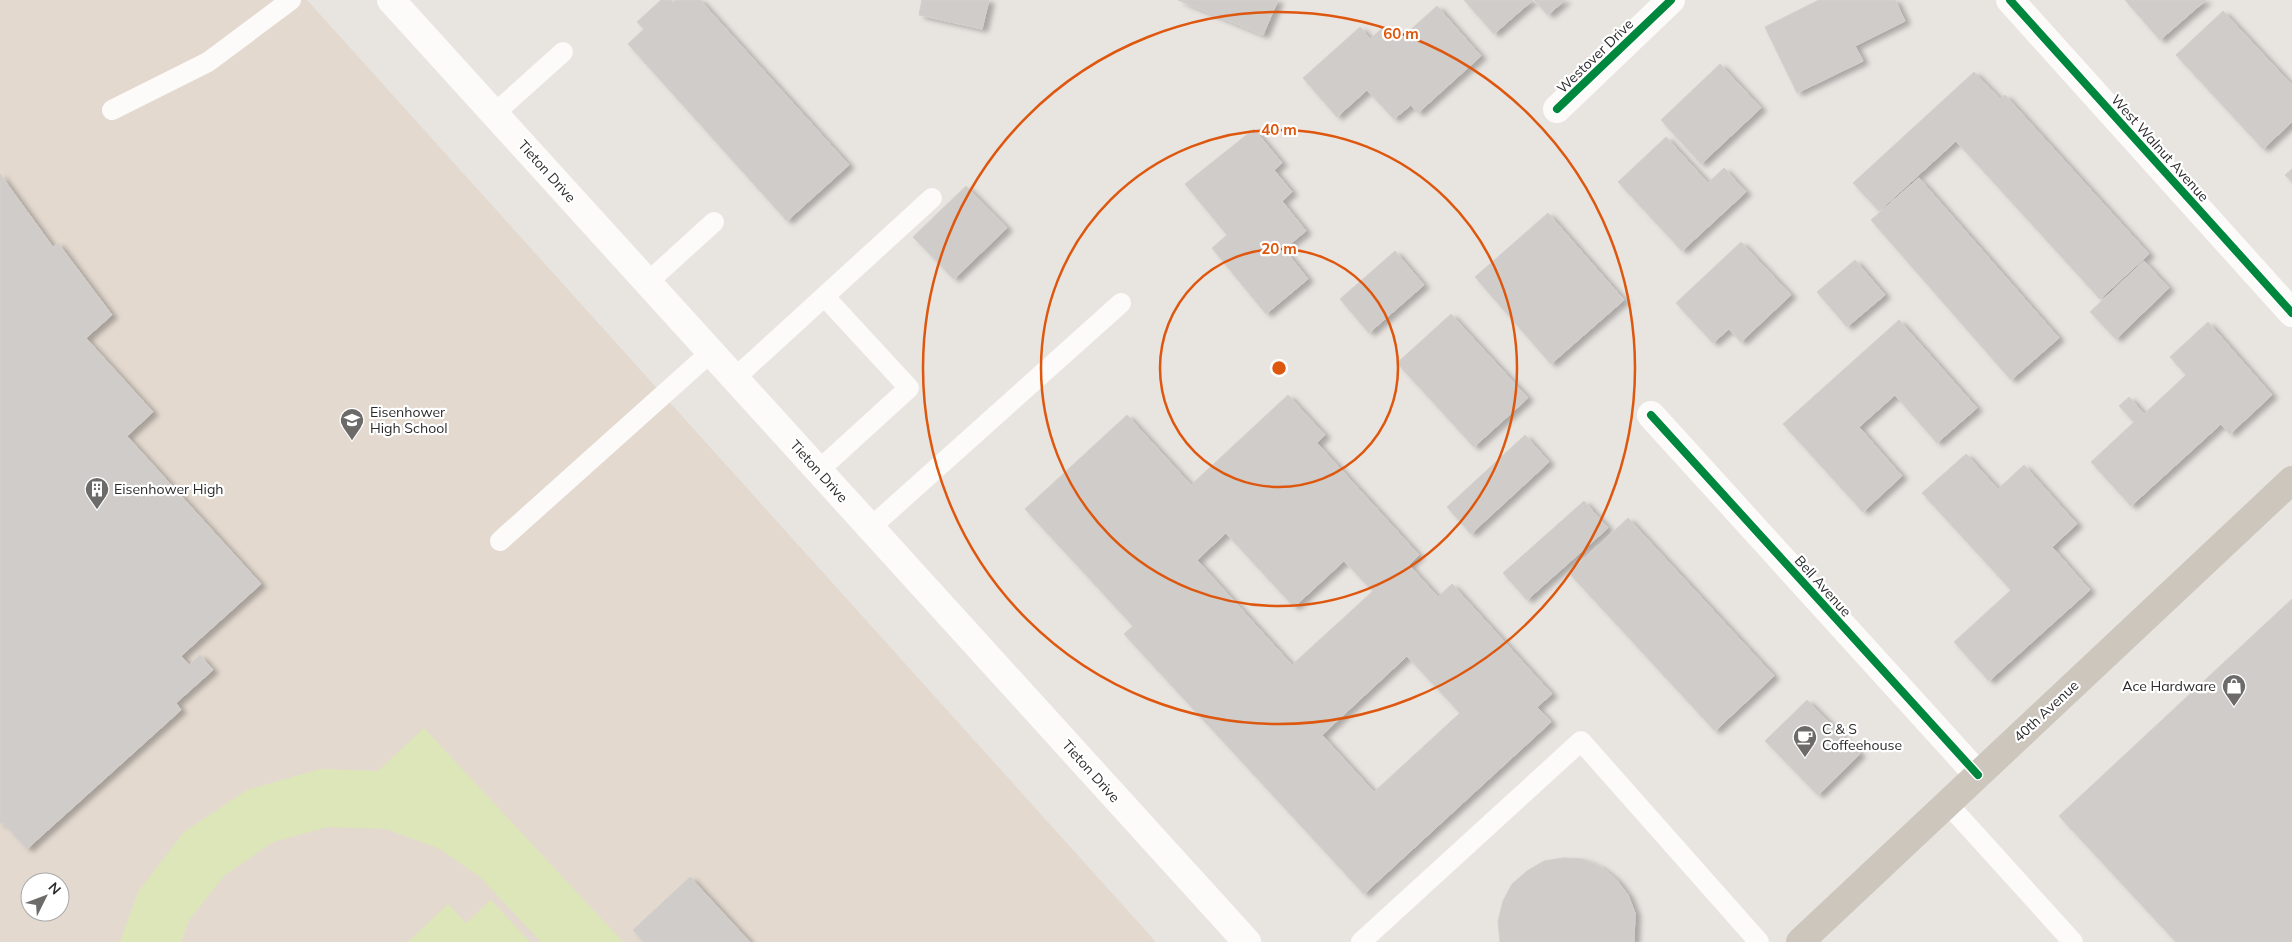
<svg xmlns="http://www.w3.org/2000/svg" width="2292" height="942" viewBox="0 0 2292 942" font-family="Mulish,sans-serif">
<style>
.education{fill:#e3d9cf;fill-rule:evenodd}
.pitch{fill:#dce6b8}
.building{fill:#cfccca;stroke:#d3cfcc;fill-rule:evenodd;filter:url(#shadow)}
.lines{fill:none;stroke-linecap:round;stroke-linejoin:round}
.lane{stroke:#fcfbfa;stroke-width:20}
.street{stroke:#fcfbfa;stroke-width:28}
.secondary{stroke:#fcfbfa;stroke-width:28}
.primary{stroke:#ccc6bd;stroke-width:28}
.cycleway-casing{stroke:#fff;stroke-width:11}
.cycleway{stroke:#00873e;stroke-width:8}
.ring{fill:none;stroke:#de570e;stroke-width:2.5}
.labels{text-anchor:middle;stroke-width:4.5;stroke-linejoin:round;paint-order:stroke}
.street-label{font-size:14px;fill:#2a2a2a;stroke:#fff}
.poi-label{font-size:14px;fill:#2a2a2a;stroke:#fff;text-anchor:start}
.centre{fill:#de570e;stroke:#fff;stroke-width:2.5}
.ring-label{font-size:15px;text-anchor:middle;font-weight:bold;fill:#de570e;stroke:#fff;stroke-width:4.5;stroke-linejoin:round;paint-order:stroke}
</style>
<defs>
<filter id="shadow"><feDropShadow dx="5.5" dy="3" stdDeviation="2.5" flood-color="#0004"/></filter>
</defs>
<rect width="100%" height="100%" fill="#e8e4e0"/>
<!-- education -->
<path class="education" d="M0 0H307L1156 942H0ZM30 882H60V912H30Z"/>
<!-- pitch -->
<path class="pitch" d="M424 728 623 942H541L480 877 440 849 386 829 328 827 273 842 225 875 189 920 181 942H120L138 892 184 832 247 790 320 769 378 771Z
M491 900 530 942H408L448 904 466 923Z"/>
<!-- building -->
<path class="building" d="M661 0H671L673 3 676 0H700L849 165 787 221 628 44 644 29 637 22Z
M922 0H989L982 29 919 15Z
M1178 0H1278L1263 35Z
M1464 0H1533L1494 34Z
M1534 0H1565L1548 15Z
M1819 0H1895L1905 21 1855 46 1863 61 1797 93 1765 27Z
M2125 0H2206L2160 40Z
M1437 6 1481 56 1418 113 1411 105 1394 119 1367 90 1337 117 1303 78 1360 27 1370 39 1385 26 1398 41Z
M2223 11 2292 85V122L2263 149 2176 55Z
M1720 64 1761 108 1701 164 1661 120Z
M1974 72 2000 99 2005 95 2149 254 2100 299 1956 141 1879 211 1853 183Z
M1254 129 1282 163 1274 170 1292 192 1282 201 1306 231 1284 249 1308 279 1266 314 1212 248 1227 235 1185 184Z
M1666 137 1708 183 1724 168 1746 192 1682 251 1618 182Z
M2292 169V182L2285 175Z
M0 174 53 247 58 243 112 315 86 338 153 412 127 436 261 584 181 656 189 665 200 655 213 670 176 703 181 710 27 849 3 822 0 824Z
M1919 178 2059 338 2011 380 1871 220Z
M966 186 1007 228 954 279 913 237Z
M1548 213 1624 300 1551 364 1475 277Z
M1741 242 1791 295 1741 342 1729 329 1713 343 1676 303Z
M1395 251 1424 285 1369 333 1340 299Z
M1855 260 1885 295 1847 327 1817 292Z
M2144 261 2169 288 2116 339 2090 312Z
M1451 314 1528 398 1474 447 1397 363Z
M1899 320 1977 408 1937 443 1895 395 1859 427 1902 476 1863 512 1783 424Z
M2208 322 2272 395 2230 434 2221 424 2131 506 2091 462 2134 422 2119 406 2129 397 2144 414 2186 375 2170 357Z
M1288 395 1325 435 1317 443 1419 555 1409 565 1438 597 1452 584 1552 694 1537 707 1551 722 1364 894 1124 634 1133 626 1025 509 1127 415 1191 485ZM1226 533 1294 607 1344 561 1373 591 1292 665 1197 560ZM1407 656 1460 713 1374 792 1322 735Z
M1525 435 1549 462 1471 534 1447 507Z
M1966 454 1998 489 2024 465 2077 524 2052 547 2090 590 1989 681 1954 642 2011 590 1922 493Z
M1584 501 1608 528 1527 600 1503 573Z
M1628 518 1774 676 1715 731 1569 573Z
M2292 599V942H2176L2059 816Z
M1807 700 1860 754 1818 795 1765 741Z
M1563 858 1583 859 1601 867 1616 879 1628 895 1635 913 1634 942H1500L1498 921 1503 901 1512 884 1527 871 1544 861Z
M690 877 750 942H644L633 930Z"/>
<g class="lines">
<!-- lane -->
<path class="lane" d="M112 110 208 62 291 0
M494 114 563 52
M648 282 714 222
M735 378 932 198
M819 470 909 388 825 297
M870 528 1121 303
M500 541 711 352
M1947 803 2073 942
M1361 942 1581 741 1759 942"/>
<!-- street -->
<path class="street" d="M2010 0 2292 313
M1557 109 1671 0
M1651 415 1978 775"/>
<!-- secondary -->
<path class="secondary" d="M391 0 1247 942"/>
<!-- primary -->
<path class="primary" d="M1800 942 2292 480"/>
<!-- cycleway casing -->
<g class="cycleway-casing">
<path id="cycleway" d="M2010 0 2292 313
M1557 109 1671 0
M1651 415 1978 775"/>
</g>
<!-- cycleway -->
<use href="#cycleway" class="cycleway"/>
</g>
<!-- distance rings -->
<g class="ring">
<circle cx="1279" cy="368" r="119"/>
<circle cx="1279" cy="368" r="238"/>
<circle cx="1279" cy="368" r="356"/>
</g>
<!-- icons -->
<defs>
<g id="school-pin" transform="scale(1.25)"><path d="M0 17L-7.5 6A9.5 9.5 0 1 1 7.5 6Z" fill="#6c6b6a" stroke="#fff"/><path d="M0-5L7-2L0 1L-7-2ZM-4 1L0 2.5L4 1V4Q0 6-4 4Z" fill="#fff"/></g>
<g id="building-pin" transform="scale(1.25)"><path d="M0 17L-7.5 6A9.5 9.5 0 1 1 7.5 6Z" fill="#6c6b6a" stroke="#fff"/><path d="M-4-6H4V6H1V3H-1V6H-4ZM-2.5-4.3h1.7v1.8h-1.7ZM.8-4.3h1.7v1.8H.8ZM-2.5-1h1.7V.8h-1.7ZM.8-1h1.7V.8H.8Z" fill="#fff"/></g>
<g id="shop-pin" transform="scale(1.25)"><path d="M0 17L-7.5 6A9.5 9.5 0 1 1 7.5 6Z" fill="#6c6b6a" stroke="#fff"/><path d="M-5-2.5h2.3a2.7 3.5 0 0 1 5.4 0H5L5.5 6h-11ZM-1.5-2.5h3a1.5 2.3 0 0 0-3 0Z" fill="#fff"/></g>
<g id="cafe-pin" transform="scale(1.25)"><path d="M0 17L-7.5 6A9.5 9.5 0 1 1 7.5 6Z" fill="#6c6b6a" stroke="#fff"/><path d="M-5.5-4.5H6V0H3Q3 3.5 0 3.5H-2.5Q-5.5 3.5-5.5 0ZM3-3.2v2h1.7v-2ZM-6 4.5H4V6H-6Z" fill="#fff"/></g>
</defs>
<g fill-rule="evenodd">
<use href="#school-pin" x="352" y="420"/>
<use href="#building-pin" x="97" y="489"/>
<use href="#shop-pin" x="2234" y="686"/>
<use href="#cafe-pin" x="1805" y="737"/>
</g>
<g class="labels">
<!-- street labels -->
<g class="street-label">
<text transform="translate(1595 56) rotate(-44)" y="5">Westover Drive</text>
<text transform="translate(2160 148) rotate(48)" y="5">West Walnut Avenue</text>
<text transform="translate(547 171) rotate(48)" y="5">Tieton Drive</text>
<text transform="translate(819 471) rotate(48)" y="5">Tieton Drive</text>
<text transform="translate(1823 586) rotate(48)" y="5">Bell Avenue</text>
<text transform="translate(2046 711) rotate(-43)" y="5">40th Avenue</text>
<text transform="translate(1091 771) rotate(48)" y="5">Tieton Drive</text>
</g>
<!-- poi labels -->
<g class="poi-label">
<text x="370" y="417">Eisenhower<tspan x="370" dy="16">High School</tspan></text>
<text x="114" y="494">Eisenhower High</text>
<text x="2216" y="691" text-anchor="end">Ace Hardware</text>
<text x="1822" y="734">C &amp; S<tspan x="1822" dy="16">Coffeehouse</tspan></text>
</g>
</g>
<circle cx="1279" cy="368" r="8" class="centre"/>
<g class="ring-label">
<text x="1401" y="39">60 m</text>
<text x="1279" y="135">40 m</text>
<text x="1279" y="254">20 m</text>
</g>
<!-- north arrow -->
<g transform="translate(45 897) rotate(48)"><circle r="24" fill="#ffffff" stroke="#aaaaaa"/>
<path d="M0-4L9 19L0 12L-9 19Z" fill="#6c6b6a"/>
<text y="-8" font-size="14" font-weight="bold" text-anchor="middle" fill="#2a2a2a">N</text>
</g>
</svg>
